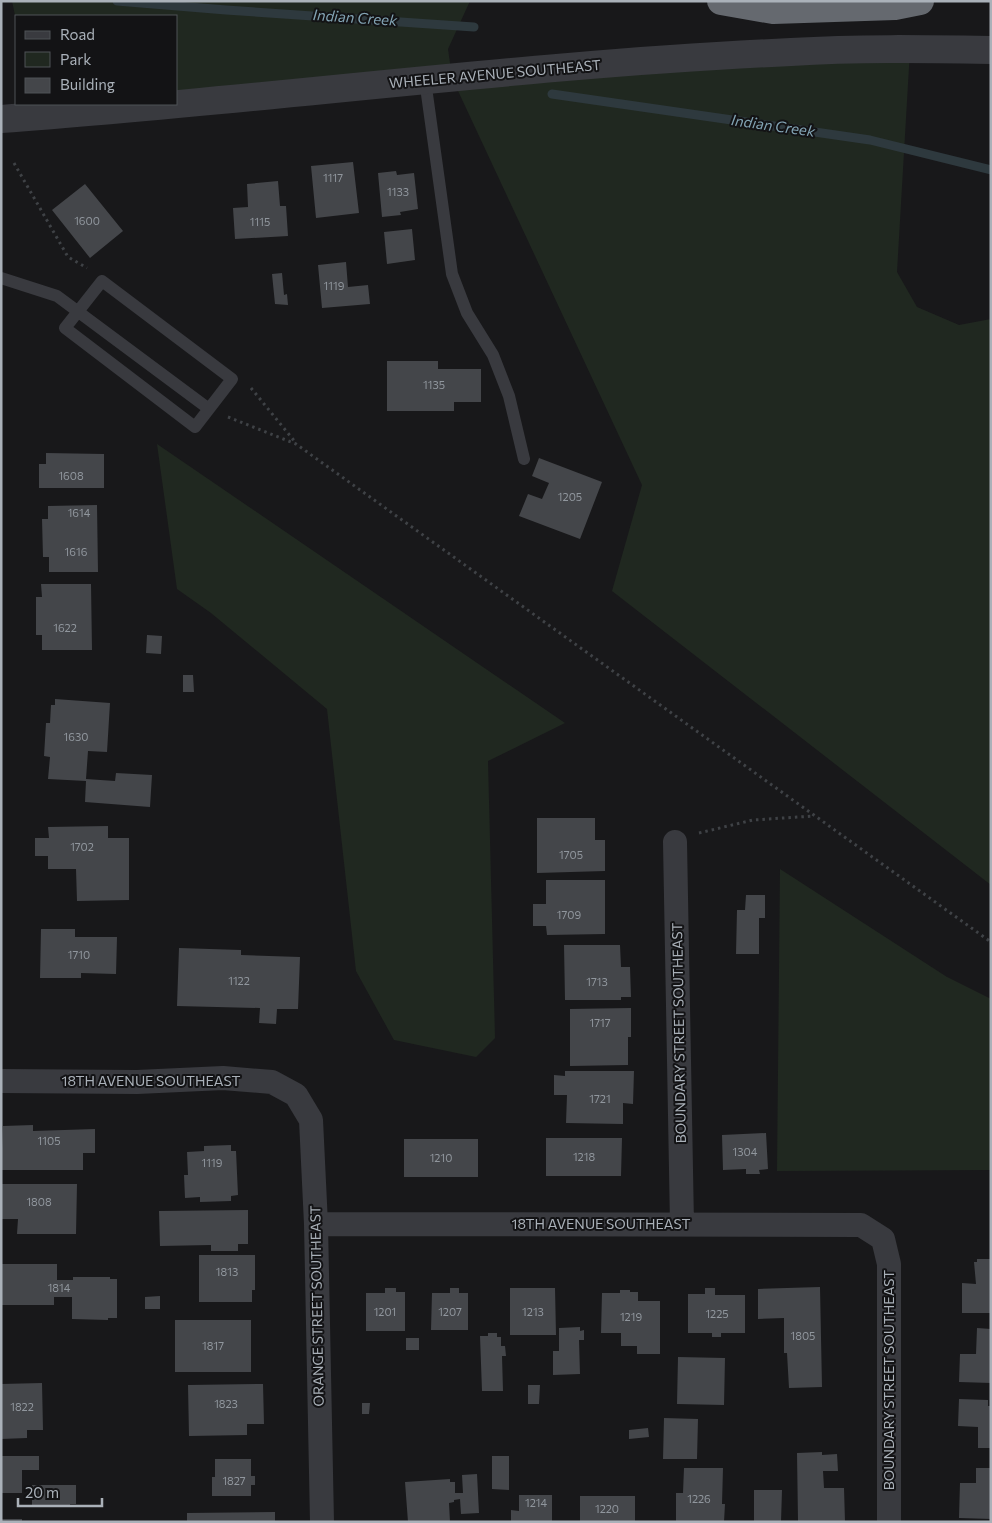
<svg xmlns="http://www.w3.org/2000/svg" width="992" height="1523" viewBox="0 0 992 1523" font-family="Commissioner,sans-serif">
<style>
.green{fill:#202820}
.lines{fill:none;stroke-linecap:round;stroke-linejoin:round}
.stream{stroke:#2e393e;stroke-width:9}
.building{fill:#44464a}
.path{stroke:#3f4246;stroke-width:3;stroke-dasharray:2.5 4;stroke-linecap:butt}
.service{stroke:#393a3f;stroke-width:12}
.minor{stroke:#393a3f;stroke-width:24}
.tertiary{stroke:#393a3f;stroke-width:28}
.motorway{stroke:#65696f;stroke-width:28}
.labels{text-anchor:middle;stroke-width:4;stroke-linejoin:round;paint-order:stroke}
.number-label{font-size:11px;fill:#90969d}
.street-label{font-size:14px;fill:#aab1b9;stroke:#131315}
.water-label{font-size:15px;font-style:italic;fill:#82a3b3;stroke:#131315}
</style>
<rect width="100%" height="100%" fill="#18181a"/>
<!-- green -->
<path class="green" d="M12 1H470L448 49 452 77 910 50 897 272 917 307 959 325 991 319V885L612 591 642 485 452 78 176 103V16H16V20Z
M157 444 565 723 488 761 495 1038 476 1057 394 1040 356 971 327 709 211 613 177 589Z
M780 869 947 977 991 999V1170L777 1171Z"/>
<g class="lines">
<!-- stream -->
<path class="stream" d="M117 1 226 10 474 27
M552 94 870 140 991 170"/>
</g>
<!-- building -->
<path class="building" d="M353 162 359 213 316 218 311 166Z
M396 171 397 175 414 173 418 209 400 212 401 215 382 217 378 173Z
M278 181 280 206H286L288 236 235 239 233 208 248 207 247 184Z
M85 184 123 231 90 258 52 210Z
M412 229 415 260 387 264 384 232Z
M346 262 348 287 368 285 370 304 322 308 318 265Z
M282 273 284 295 287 294 288 305 275 304 272 274Z
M387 361H438V369H481V402H454V411H387Z
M46 453 104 454V488H39V464H46Z
M539 458 602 482 580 539 519 516 528 494 542 499 549 483 532 476Z
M97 505 98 572H49V557H43L42 519H48V506Z
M41 584H91L92 650H42V635H36V597H42Z
M147 635 162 636 161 654 146 653Z
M183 675H193L194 692H183Z
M55 699 110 703 107 752 88 751 86 779 115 781 116 773 152 775 150 807 85 802 86 781 48 779 50 757 44 756 46 723H50L51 705H55Z
M537 818H595V840H605V871L537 873Z
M108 826V838H129V900L77 901 76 869H48V856H35V838H49L48 827Z
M546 880H605V934L547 935 546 926H533V904H546Z
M746 895H765V918H759V954H736L737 910H745Z
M41 929H75V937H117L116 974 81 973V978H40Z
M564 945H620L621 967H630L631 997H621V1000H565Z
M179 948 241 950V955L300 957 298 1009H277L276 1024 259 1023 260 1008 177 1006Z
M631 1008V1037H628V1065L570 1066V1009Z
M565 1071H634L633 1104 623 1103V1124L566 1123 567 1095H554V1075L565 1076Z
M33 1125V1131L95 1129V1153H83V1170H1L3 1126Z
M766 1133 768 1169 759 1170 760 1174H746V1169L723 1170 722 1135Z
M546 1138H622L621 1176H546Z
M404 1139H478V1177H404Z
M231 1145V1151H236L238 1195 231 1196V1201L200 1202V1197L185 1198 184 1175H188L187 1152 204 1151V1146Z
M1 1184H77L76 1234H17L18 1219H1Z
M248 1210V1244H238V1251H211V1245L160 1246 159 1211Z
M199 1255H255V1290H252V1302H199Z
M977 1259H991V1313H962V1283L976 1284 974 1262H977Z
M1 1264H57V1280H73V1277H110V1279H117V1318H108V1320L72 1319V1297H54V1305H1Z
M820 1287 822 1387 789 1388 787 1353H784V1318L758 1319V1289Z
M385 1288H396V1292H405V1331H366V1293H385Z
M450 1288H459V1293H468V1330H431L432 1293H450Z
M510 1288H555L556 1335H510Z
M705 1288H715V1295H745V1333H721V1337H712V1333H688V1294H705Z
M620 1290H630V1292H638V1301H660V1354H637V1346H621V1333H601L602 1293H620Z
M160 1296V1309H145V1297Z
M175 1320H251V1372H175Z
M580 1327V1331L584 1330V1340H579L580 1374 553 1375V1351H559V1328Z
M977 1328 991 1329V1383L959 1382 960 1354H976Z
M488 1333H497V1337H501V1346H505L506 1356H502L503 1391H482L480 1336H488Z
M406 1338H419V1350H406Z
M678 1357 725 1358 724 1405 677 1404Z
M42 1383 43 1430H27V1438L1 1439V1384Z
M263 1384 264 1424H247V1435L189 1436 188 1385Z
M528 1385H540L539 1404H528Z
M959 1399 988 1400V1406H991V1448H978V1427L958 1426Z
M362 1403H370L369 1414H362Z
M664 1418 698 1419 697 1459H663Z
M648 1428 649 1437 629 1439V1430Z
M822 1452V1455L837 1454 838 1471H823L824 1488H844L845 1522 798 1521 797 1453Z
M1 1456H39V1470H22V1493H1Z
M492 1456H509V1490L492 1489Z
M215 1459H251V1476H255V1485H251V1496H212V1477H215Z
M684 1468H723L722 1504H725L724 1522H676V1493H683Z
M976 1468H991V1519L959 1518 960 1483H976Z
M477 1474 479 1513 461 1514 460 1499 454 1500V1502L449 1503 450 1522H408L405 1482 450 1479V1482H455V1493H463L462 1475Z
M32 1485H76V1504H70V1506L32 1505Z
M754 1490H782L781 1522H754Z
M519 1495H552V1522H511V1510L519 1511Z
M580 1496H635V1522H580Z
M275 1512V1522H187V1513Z
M1 1519H22V1522H1Z"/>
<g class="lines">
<!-- path -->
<path class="path" d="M14 163 68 257 87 268
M251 388 296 443
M228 417 296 444 991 942
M699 833 753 820 814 816"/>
<!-- service -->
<path class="service" d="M425 80 452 274 467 313 493 355 509 396 524 459
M1 278 57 296 209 409
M102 281 232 379 195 427 65 328Z"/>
<!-- minor -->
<path class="minor" d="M675 842 682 1224
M1 1081 137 1082 223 1078 272 1082 296 1095 311 1120 316 1224 322 1522
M316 1224 861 1225 883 1239 889 1264V1522"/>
<!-- tertiary -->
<path class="tertiary" d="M1 119C265 100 527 64 791 52 857 48 924 49 991 50"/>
<!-- motorway -->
<path class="motorway" d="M721 1 773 10 895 6 920 1"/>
</g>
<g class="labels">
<!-- number labels -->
<g class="number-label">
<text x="333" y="182">1117</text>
<text x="398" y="196">1133</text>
<text x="87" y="225">1600</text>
<text x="260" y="226">1115</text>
<text x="334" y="290">1119</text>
<text x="434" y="389">1135</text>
<text x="71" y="480">1608</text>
<text x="570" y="501">1205</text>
<text x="79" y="517">1614</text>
<text x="76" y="556">1616</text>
<text x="65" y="632">1622</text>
<text x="76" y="741">1630</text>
<text x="82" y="851">1702</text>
<text x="571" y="859">1705</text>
<text x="569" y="919">1709</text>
<text x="79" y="959">1710</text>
<text x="239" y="985">1122</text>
<text x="597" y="986">1713</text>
<text x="600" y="1027">1717</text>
<text x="600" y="1103">1721</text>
<text x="49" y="1145">1105</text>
<text x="745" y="1156">1304</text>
<text x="584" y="1161">1218</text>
<text x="441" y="1162">1210</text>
<text x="212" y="1167">1119</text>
<text x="39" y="1206">1808</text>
<text x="227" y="1276">1813</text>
<text x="59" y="1292">1814</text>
<text x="385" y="1316">1201</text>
<text x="450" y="1316">1207</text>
<text x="533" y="1316">1213</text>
<text x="717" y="1318">1225</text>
<text x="631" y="1321">1219</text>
<text x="803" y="1340">1805</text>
<text x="213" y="1350">1817</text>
<text x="226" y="1408">1823</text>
<text x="22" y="1411">1822</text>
<text x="234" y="1485">1827</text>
<text x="699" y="1503">1226</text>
<text x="536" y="1507">1214</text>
<text x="607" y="1513">1220</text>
</g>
<!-- street labels -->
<g class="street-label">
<text transform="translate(495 74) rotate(-5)" y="5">WHEELER AVENUE SOUTHEAST</text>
<text transform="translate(679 1033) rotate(-91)" y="5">BOUNDARY STREET SOUTHEAST</text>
<text x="151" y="1086">18TH AVENUE SOUTHEAST</text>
<text x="601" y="1229">18TH AVENUE SOUTHEAST</text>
<text transform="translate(317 1306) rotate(-91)" y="5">ORANGE STREET SOUTHEAST</text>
<text transform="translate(889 1380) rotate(-90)" y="5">BOUNDARY STREET SOUTHEAST</text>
</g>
<!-- water labels -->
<g class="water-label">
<text transform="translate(355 18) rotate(4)" y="5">Indian Creek</text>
<text transform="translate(773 126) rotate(8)" y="5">Indian Creek</text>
</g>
</g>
<!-- border -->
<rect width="992" height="1523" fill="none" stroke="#aab1b9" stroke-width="5"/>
<!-- legend -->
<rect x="15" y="15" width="162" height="90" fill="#131315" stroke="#4f5257"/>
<rect x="25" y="31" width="25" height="8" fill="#393a3f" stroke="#4f5257"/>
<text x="60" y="40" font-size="15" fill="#aab1b9">Road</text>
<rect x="25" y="52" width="25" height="15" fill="#202820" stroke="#4f5257"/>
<text x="60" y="65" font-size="15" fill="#aab1b9">Park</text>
<rect x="25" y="78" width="25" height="15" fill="#44464a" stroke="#4f5257"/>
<text x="60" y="90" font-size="15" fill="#aab1b9">Building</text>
<!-- scale -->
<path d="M18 1498v8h84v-8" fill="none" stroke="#aab1b9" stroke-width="2.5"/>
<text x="25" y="1498" font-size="15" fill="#aab1b9" stroke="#131315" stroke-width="4" paint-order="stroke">20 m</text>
</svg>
